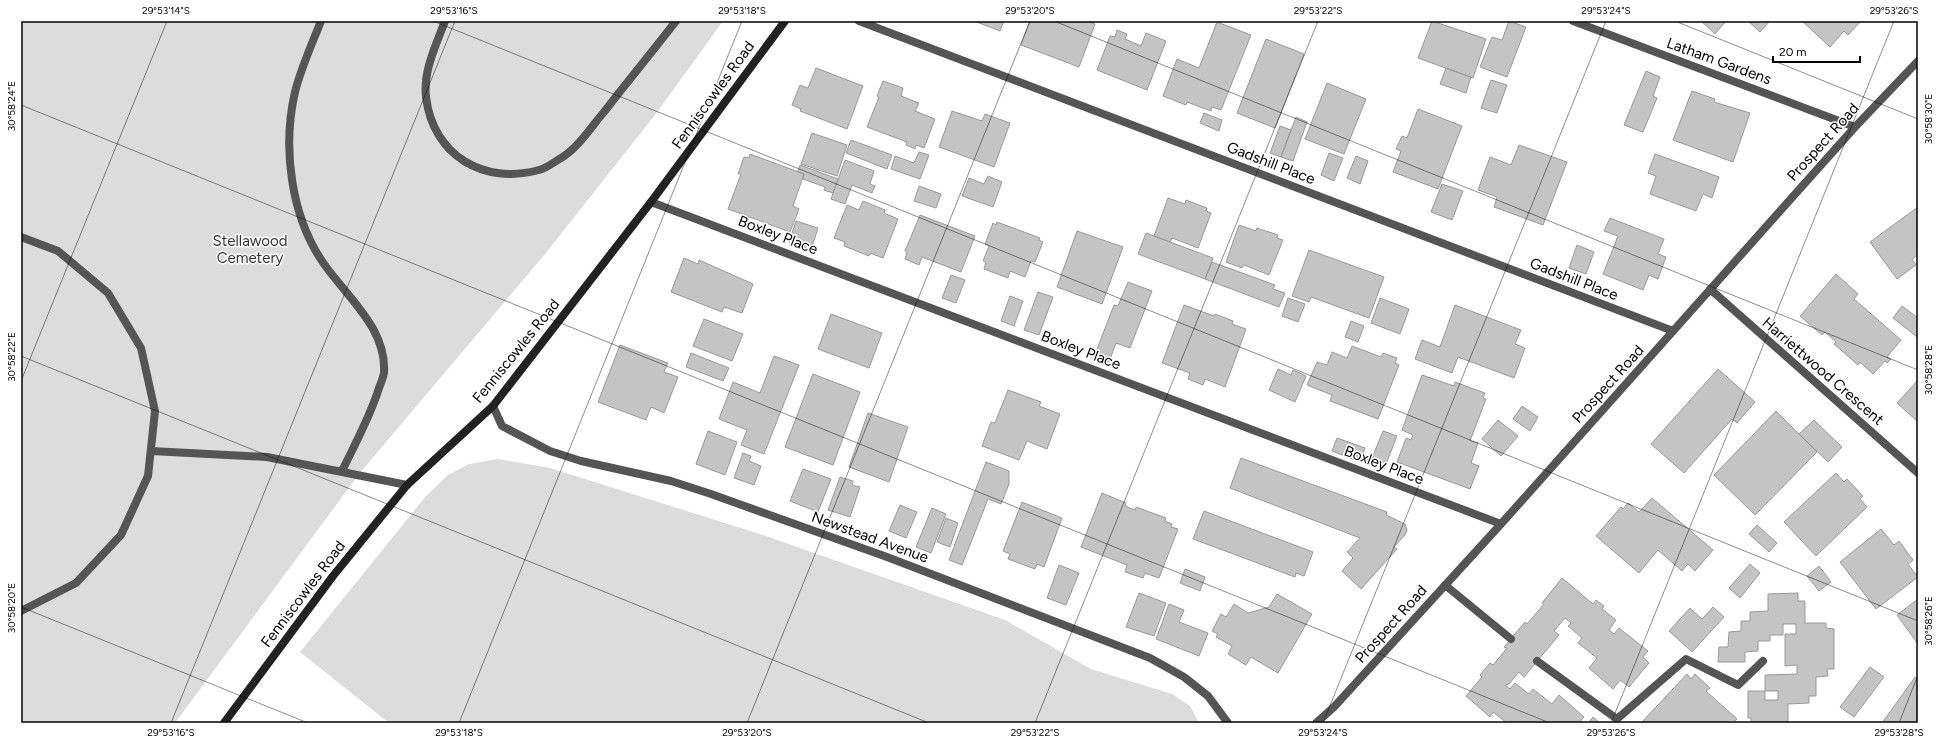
<svg xmlns="http://www.w3.org/2000/svg" width="1939" height="744" viewBox="0 0 1939 744" font-family="Figtree,sans-serif">
<style>
.green{fill:#dcdcdc}
.building{fill:#c4c4c4;stroke:#999;fill-rule:evenodd}
.lines{fill:none;stroke-linecap:round;stroke-linejoin:round}
.lane{stroke:#555;stroke-width:8}
.street{stroke:#555;stroke-width:8}
.secondary{stroke:#222;stroke-width:8}
.ticks{fill:none;stroke:#000;stroke-width:1;stroke-opacity:0.45}
.labels{text-anchor:middle;stroke-width:3;stroke-linejoin:round;paint-order:stroke}
.street-label{font-size:15px;fill:#000;stroke:#fff}
.park-label{font-size:15px;fill:#333;stroke:#fff}
.neatline{fill:none;stroke:#000;stroke-width:1.5}
.ticks-label{font-size:10px;text-anchor:middle;fill:#000}
</style>
<rect width="100%" height="100%" fill="#fff"/>
<!-- green -->
<path class="green" d="M21 21H723L655 115 545 254 359 474 175 723H21Z
M498 459 550 468 763 535 1005 620 1091 669 1172 694 1190 706 1199 723H389L300 652 426 496 448 475 469 464Z"/>
<!-- building -->
<path class="building" d="M974 21H1004L1000 31Z
M1030 21H1086L1095 24 1079 67 1021 45Z
M1432 21 1486 39 1473 78 1418 58Z
M1509 21 1526 27 1507 77 1480 67 1492 37 1502 40Z
M1701 21H1726L1715 34Z
M1748 21H1770L1760 32Z
M1802 21H1861L1848 35 1844 31 1830 47Z
M1217 22 1251 35 1221 110 1212 107 1211 111 1187 102 1186 105 1163 96 1177 59 1199 68Z
M1117 30 1127 34 1125 39 1141 46 1146 33 1166 41 1147 90 1097 70 1110 36 1115 37Z
M1266 39 1304 54 1275 128 1237 113Z
M816 68 863 86 847 129 800 111 801 109 792 105 800 85 808 88Z
M1446 68 1471 77 1466 93 1440 84Z
M1646 71 1660 77 1653 96 1657 98 1643 132 1624 125Z
M1491 80 1507 85 1497 113 1481 108Z
M883 81 903 88 901 96 919 103 915 111 935 119 924 148 916 145 915 149 906 145 907 142 867 127 879 97 877 96Z
M1327 83 1366 99 1344 154 1305 139Z
M1692 91 1715 99 1714 102 1750 113 1733 162 1673 140Z
M1418 109 1462 126 1438 189 1393 172 1401 151 1396 149 1402 136 1407 138Z
M952 111 982 121 985 114 1010 123 994 167 939 147Z
M1204 113 1222 120 1219 131 1200 123Z
M1296 117 1307 122 1293 161 1281 157Z
M1280 126 1291 130 1281 157 1270 153Z
M812 133 847 145 837 176 801 164Z
M851 140 892 155 887 169 846 153Z
M1519 145 1567 162 1543 225 1494 207 1497 197 1478 190 1490 157 1511 165Z
M919 152 929 155 920 179 891 169 895 156 914 163Z
M1329 153 1343 158 1334 181 1321 175Z
M750 154 804 174 793 206 799 209 790 232 728 209 741 174H738L744 157 749 158Z
M1655 154 1719 177 1712 198 1703 194 1696 211 1650 194 1656 176 1648 173Z
M1356 156 1368 161 1360 184 1347 178Z
M845 160 874 171 870 184 875 186 872 193 852 185 845 204 831 199Z
M800 165 838 179 833 193 824 190 825 187 803 179 804 174 798 172Z
M988 176 1002 182 993 207 962 196 969 178 984 184Z
M1442 184 1463 191 1452 220 1431 212Z
M919 186 941 194 936 208 914 201Z
M1168 198 1185 204 1186 200 1207 208 1206 211 1211 213 1198 248 1172 238 1170 242 1154 236Z
M863 201 885 210 884 213 898 219 883 258 870 253 869 256 844 246 845 242 834 238 847 205 859 210Z
M1918 207V255L1912 259 1916 265 1897 279 1870 242Z
M920 215 975 236 961 272 922 257 919 265 905 259 907 252 905 251Z
M1610 218 1664 239 1658 254 1666 257 1658 279 1649 275 1643 290 1603 274 1618 236 1604 231Z
M796 221 818 228 811 250 789 242Z
M997 222 1040 238 1039 240 1043 242 1035 262 1031 261 1025 277 1010 271 1008 278 984 269 986 262 983 261 989 246 985 244 993 223 996 225Z
M1239 225 1256 231 1257 228 1278 235 1277 238 1283 240 1269 275 1244 265 1242 268 1226 262Z
M1077 231 1123 247 1102 304 1057 287Z
M1146 233 1213 258 1205 279 1138 254Z
M1577 245 1594 252 1586 274 1569 268Z
M1309 250 1384 277 1369 318 1311 297 1309 302 1292 296Z
M684 258 698 264 699 260 753 284 742 313 724 307 722 312 671 292Z
M1212 262 1275 285 1273 289 1285 293 1279 307 1205 279Z
M1836 274 1858 294 1854 299 1901 340 1887 357 1891 359 1887 363 1885 361 1873 374 1860 362 1858 365 1834 344 1836 342 1825 332 1822 335 1800 316Z
M951 275 965 280 956 303 942 298Z
M1128 282 1152 291 1130 348 1116 343 1109 362 1094 357 1114 305 1118 306Z
M1038 292 1053 297 1039 335 1024 330Z
M1010 296 1023 301 1014 326 1001 321Z
M1288 298 1305 304 1298 322 1282 316Z
M1380 298 1409 309 1400 334 1371 323Z
M1184 305 1214 316 1215 314 1233 321 1232 324 1246 329 1225 387 1205 379 1203 385 1188 379 1190 373 1162 363Z
M1455 305 1521 330 1515 344 1525 348 1514 378 1458 357 1452 373 1415 359 1422 340 1440 347Z
M1902 306 1918 318 1917 337 1893 318Z
M831 314 882 333 869 368 818 349Z
M704 319 743 334 732 361 693 346Z
M1351 321 1364 326 1358 342 1345 337Z
M620 345 668 363 664 372 678 377 664 413 651 407 646 420 598 402Z
M1352 346 1381 357 1383 353 1397 358 1395 363 1399 365 1378 419 1330 401 1332 395 1307 385 1317 362 1327 365 1332 352 1347 358Z
M691 353 729 368 723 381 686 367Z
M774 356 799 365 764 454 741 445 747 430 719 419 733 382 760 393Z
M1278 369 1291 375 1293 370 1306 376 1295 402 1269 390Z
M1718 369 1755 402 1737 423 1732 419 1684 473 1651 444Z
M813 374 860 392 833 465 785 447Z
M1422 375 1454 386 1455 382 1485 393 1483 398 1486 399 1470 441 1478 443 1471 463 1479 466 1470 489 1397 462 1406 438 1411 440 1413 435 1402 430Z
M1918 380V422L1897 403Z
M1008 390 1041 402 1039 406 1060 414 1047 449 1027 441 1019 460 982 446 991 422 995 423Z
M1522 406 1538 417 1530 431 1513 419Z
M1776 411 1817 452 1755 515 1714 475Z
M868 413 908 427 889 482 849 467Z
M1498 420 1518 436 1501 456 1482 439Z
M1814 420 1842 447 1828 462 1799 434Z
M708 431 737 442 725 475 696 464Z
M1383 431 1397 436 1384 469 1370 463Z
M1337 438 1365 448 1360 462 1332 451Z
M743 453 751 456 749 461 761 466 754 485 734 478Z
M1241 458 1387 512 1386 515 1405 524 1407 530 1405 535 1394 547 1397 549 1361 589 1342 571 1353 558 1347 552 1360 538 1230 488Z
M986 462 1009 471V484L1001 504 988 499 962 565 949 560Z
M803 469 831 479 818 512 790 501Z
M1836 473 1844 482 1847 479 1863 496 1860 499 1867 507 1816 556 1784 522Z
M840 477 853 481 852 485 860 487 850 517 828 510Z
M1102 493 1126 503 1125 506 1135 510 1136 507 1166 518 1165 521 1172 524 1171 527 1178 529 1159 578 1145 573 1143 578 1125 572 1127 565 1081 547Z
M1652 498 1713 550 1695 571 1688 564 1682 571 1658 550 1639 573 1596 536 1621 507 1623 509 1628 503 1639 512Z
M1022 502 1062 518 1044 567 1037 564 1035 569 1008 559 1010 554 1003 551Z
M900 505 917 512 906 538 889 531Z
M932 508 946 514 931 553 916 547Z
M1204 511 1313 552 1304 576 1296 573 1295 577 1193 539Z
M946 518 958 523 950 547 937 542Z
M1757 525 1777 543 1769 552 1749 534Z
M1881 529 1894 545 1899 541 1913 560 1908 564 1918 577 1876 609 1840 562Z
M1750 564 1760 573 1740 598 1729 588Z
M1059 565 1079 573 1066 605 1047 598Z
M1819 566 1831 582 1819 591 1807 576Z
M1185 569 1205 577 1200 591 1180 583Z
M1562 578 1593 604 1596 600 1604 606 1602 609 1616 620 1609 630 1614 634 1619 628 1648 651 1643 657 1649 663 1629 687 1620 680 1613 689 1589 668 1597 658 1578 643 1582 638 1568 626 1571 623 1565 618 1554 631 1559 635 1524 677 1519 672 1509 684 1505 685 1510 689 1515 683 1529 694 1533 689 1552 704 1559 695 1584 717 1579 723H1507L1493 712 1490 717 1466 696 1482 677 1480 675 1490 663 1493 665 1507 648 1504 647 1525 622 1527 624 1544 604 1542 603Z
M1139 593 1166 603 1154 636 1126 627Z
M1798 593V601H1805V623H1826V628L1834 629V669H1827L1828 676 1816 677V696H1809V703L1788 704V722L1751 723V718H1748V691H1765V675L1797 674V665L1785 666V634H1796V624H1783V635H1770V641H1758V651L1745 652V662H1718L1719 647H1728L1729 632 1741 631V621H1750V612L1768 611V594ZM1765 691H1778V700H1765Z
M1277 594 1312 614 1278 673 1251 657 1246 665 1228 654 1232 646 1216 637 1218 634 1212 631 1221 614 1226 617 1234 604 1248 613 1269 607Z
M1918 599V644L1897 615Z
M1169 604 1184 610 1179 622 1208 633 1199 656 1156 639Z
M1713 607 1724 617 1692 652 1669 631 1690 608 1702 619Z
M1870 667 1884 677 1854 717 1840 707Z
M1687 674 1691 679 1695 674 1710 688 1706 691 1737 719 1733 723H1641Z
M1915 677 1918 679V723H1882Z
M1593 717 1600 723H1588Z"/>
<g class="lines">
<!-- lane -->
<path class="lane" d="M321 21C312 44 301 68 295 92 282 148 291 217 324 264 348 298 387 329 384 373 383 378 381 383 379 388 370 417 355 444 342 471
M445 21C436 45 423 71 426 97 433 156 484 185 539 170 547 168 554 162 561 158 578 148 591 127 604 112 628 81 652 52 676 21
M21 237 58 251 108 293 141 348 155 411 148 476 121 535 76 583 21 611
M151 451 267 457 407 485
M1445 585 1511 639
M1537 661 1617 719 1686 659 1738 685 1763 661"/>
<!-- street -->
<path class="street" d="M859 21 1673 331
M1573 21 1855 127
M651 202 1501 524
M1710 289 1918 473
M493 406 502 426 550 451 581 461 671 481 711 494 887 557 1150 658 1184 677 1208 696 1228 723
M1316 723 1334 707 1501 524 1855 127 1918 61"/>
<!-- secondary -->
<path class="secondary" d="M224 723 333 576 407 485 493 406 651 202 785 21"/>
</g>
<!-- ticks -->
<path class="ticks" d="M433 21 1918 621M1054 21 1918 370M1675 21 1918 119M21 105 1550 723M21 356 929 723M21 381 167 21M21 607 308 723M171 723 455 21M459 723 742 21M747 723 1030 21M1035 723 1318 21M1323 723 1606 21M1611 723 1894 21M1899 723 1918 675"/>
<g class="labels">
<!-- street labels -->
<g class="street-label">
<text transform="translate(1719 61) rotate(20)" y="5">Latham Gardens</text>
<text transform="translate(713 95) rotate(-54)" y="5">Fenniscowles Road</text>
<text transform="translate(1823 142) rotate(-48)" y="5">Prospect Road</text>
<text transform="translate(1271 163) rotate(21)" y="5">Gadshill Place</text>
<text transform="translate(778 235) rotate(21)" y="5">Boxley Place</text>
<text transform="translate(1574 279) rotate(21)" y="5">Gadshill Place</text>
<text transform="translate(1081 350) rotate(21)" y="5">Boxley Place</text>
<text transform="translate(516 351) rotate(-51)" y="5">Fenniscowles Road</text>
<text transform="translate(1823 371) rotate(41)" y="5">Harriettwood Crescent</text>
<text transform="translate(1608 384) rotate(-48)" y="5">Prospect Road</text>
<text transform="translate(1384 465) rotate(21)" y="5">Boxley Place</text>
<text transform="translate(870 537) rotate(20)" y="5">Newstead Avenue</text>
<text transform="translate(303 594) rotate(-53)" y="5">Fenniscowles Road</text>
<text transform="translate(1391 624) rotate(-48)" y="5">Prospect Road</text>
</g>
<!-- park labels -->
<g class="park-label">
<text x="250" y="246">Stellawood<tspan x="250" dy="17">Cemetery</tspan></text>
</g>
</g>
<!-- border -->
<rect width="1939" height="744" fill="none" stroke="#ffffff" stroke-width="44"/>
<!-- scale -->
<path d="M1773 56v6h87v-6" fill="none" stroke="#000000" stroke-width="2"/>
<text x="1779" y="56" font-size="12" fill="#000000" stroke="#ffffff" stroke-width="3" paint-order="stroke">20 m</text>
<rect x="22" y="22" width="1895" height="700" class="neatline"/>
<g class="ticks-label">
<text x="166" y="14">29°53'14"S</text>
<text x="454" y="14">29°53'16"S</text>
<text x="742" y="14">29°53'18"S</text>
<text x="1030" y="14">29°53'20"S</text>
<text x="1318" y="14">29°53'22"S</text>
<text x="1606" y="14">29°53'24"S</text>
<text x="1894" y="14">29°53'26"S</text>
<text transform="translate(11 106) rotate(-90)" y="4">30°58'24"E</text>
<text transform="translate(1928 119) rotate(-90)" y="4">30°58'30"E</text>
<text transform="translate(11 357) rotate(-90)" y="4">30°58'22"E</text>
<text transform="translate(1928 370) rotate(-90)" y="4">30°58'28"E</text>
<text transform="translate(11 608) rotate(-90)" y="4">30°58'20"E</text>
<text transform="translate(1928 621) rotate(-90)" y="4">30°58'26"E</text>
<text x="171" y="736">29°53'16"S</text>
<text x="459" y="736">29°53'18"S</text>
<text x="747" y="736">29°53'20"S</text>
<text x="1035" y="736">29°53'22"S</text>
<text x="1323" y="736">29°53'24"S</text>
<text x="1611" y="736">29°53'26"S</text>
<text x="1899" y="736">29°53'28"S</text>
</g>
</svg>
